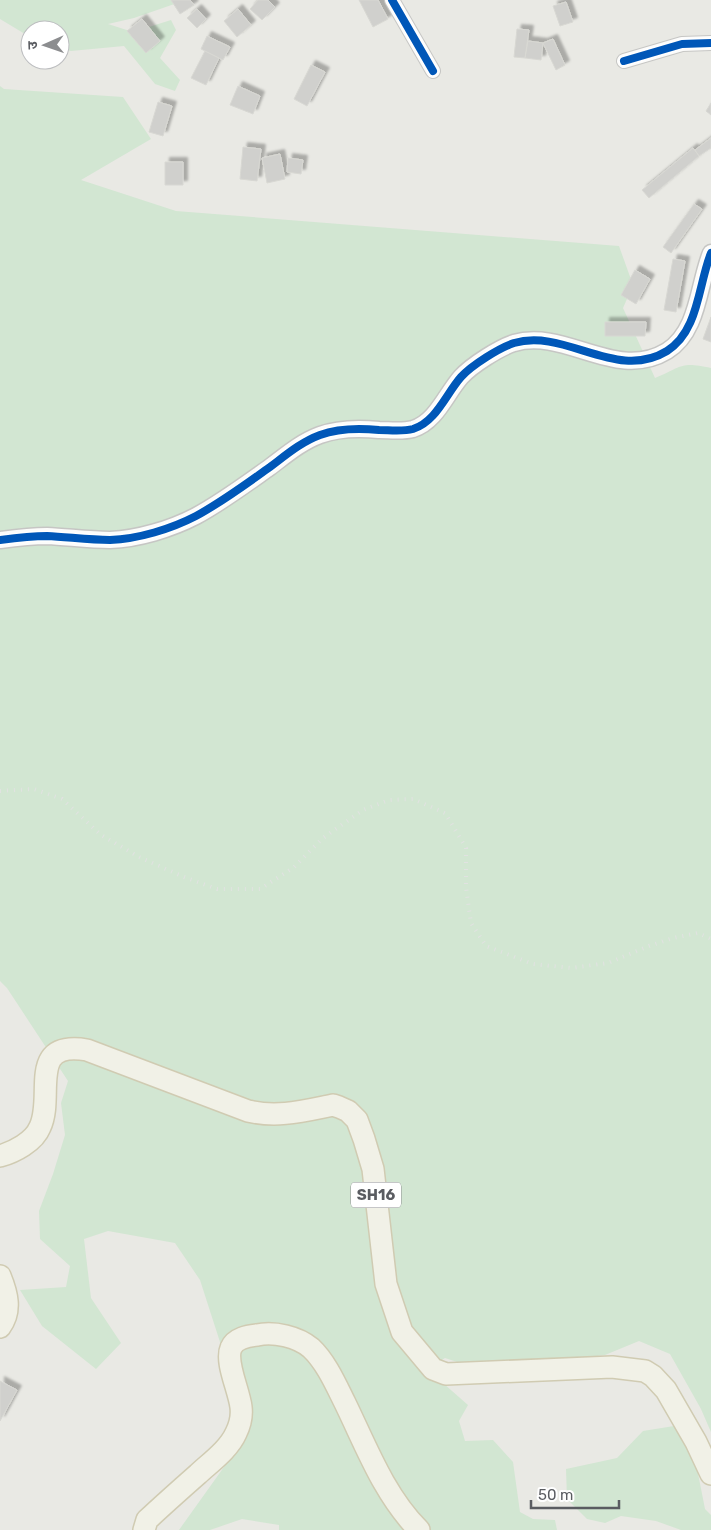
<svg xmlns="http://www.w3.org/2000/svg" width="711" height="1530" viewBox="0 0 711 1530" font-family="Rubik,'Noto Sans Devanagari',sans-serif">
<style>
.green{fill:#d2e6d2}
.building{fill:#d0d0cd;stroke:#d8d8d3;filter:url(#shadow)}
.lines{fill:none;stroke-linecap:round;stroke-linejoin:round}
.minor-casing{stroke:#c6c6c4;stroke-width:16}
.tertiary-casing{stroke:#c6c6c4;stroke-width:19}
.primary-casing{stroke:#d0cbb2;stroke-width:24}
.minor{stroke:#fcfcfb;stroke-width:14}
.tertiary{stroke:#fcfcfb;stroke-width:16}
.primary{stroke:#f1f1e7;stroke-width:21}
.rail{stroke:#e1e2e1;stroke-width:4;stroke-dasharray:1 6;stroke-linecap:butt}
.cycleway-casing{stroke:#fff;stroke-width:11}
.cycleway{stroke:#0057b8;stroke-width:8}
.labels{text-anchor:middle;stroke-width:4;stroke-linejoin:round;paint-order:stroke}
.shield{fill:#fff;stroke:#8c8d90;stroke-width:1}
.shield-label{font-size:15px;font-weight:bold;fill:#5a5c61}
</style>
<defs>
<filter id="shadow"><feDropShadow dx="4.5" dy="-4.5" stdDeviation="1" flood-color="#0004"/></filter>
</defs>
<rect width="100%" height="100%" fill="#e9e9e4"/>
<!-- green -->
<path class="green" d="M0 0H186L134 18 108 24 133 32 171 20 176 30 160 58 180 80 175 91 155 84 124 46 71 51 60 49V30H30V37L0 19Z
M0 86 4 89 123 97 151 139 81 180 176 211 619 246 633 285 623 308 655 378C682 367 680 361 711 368V1432L701 1409 670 1354 639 1341 605 1355 517 1366 466 1365 445 1358 427 1369 468 1405 459 1421 465 1441 493 1440 513 1462 520 1512 533 1519 555 1520 557 1530H279V1525L242 1519 210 1530H179L249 1432 200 1280 175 1243 108 1231 84 1239 91 1298 121 1343 96 1369 42 1326 20 1290 66 1287 70 1266 40 1239 39 1211 53 1174 65 1135 61 1103 68 1081 7 988 0 981Z
M674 1426 692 1443 705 1509 711 1515V1530H681L656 1521 621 1516 605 1523 587 1519 567 1499 566 1469 617 1458 643 1431Z"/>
<!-- building -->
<path class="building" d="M171 0H190L194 5 180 14Z
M258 0H268L275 7 262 20 250 9Z
M359 0H378L388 19 373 27Z
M566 2 573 22 560 26 553 6Z
M197 9 206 19 197 28 187 18Z
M238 9 251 25 237 37 224 21Z
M142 19 160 41 146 53 127 31Z
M517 29 529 30 525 58 514 57Z
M207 36 230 47 223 60 201 49Z
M553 39 565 65 556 70 543 43Z
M528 41 543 43 541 60 525 58Z
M205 51 219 58 206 85 191 78Z
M311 65 325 72 307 106 294 99Z
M238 86 260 96 253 114 230 105Z
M158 102 172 106 163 136 149 132Z
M711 103V115L706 111Z
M711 138V148L699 156 695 150Z
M243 147 261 149 257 181 240 179Z
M693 148 699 156 649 198 642 190Z
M280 154 285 179 267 183 262 158Z
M288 158 303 160 301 174 287 172Z
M165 162H183V185H165Z
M694 204 702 209 671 253 663 247Z
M673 259 685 261 676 312 664 310Z
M635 270 650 279 636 304 621 295Z
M711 317V342L703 339Z
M605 322H646L645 336H605Z
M0 1381 17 1390 0 1421Z"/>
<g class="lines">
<!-- minor casing -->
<g class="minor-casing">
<path id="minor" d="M392 0 433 71
M624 61 682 44 711 43"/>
</g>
<!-- tertiary casing -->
<g class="tertiary-casing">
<path id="tertiary" d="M0 540C15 538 31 536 47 536 68 537 89 540 110 540 138 539 171 529 196 516 222 502 246 484 270 467 286 455 301 442 320 435 339 428 359 428 379 430 389 430 402 432 413 429 436 422 446 394 461 377 472 365 499 348 514 343 566 328 616 382 667 351 699 331 698 285 711 253"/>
</g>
<!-- primary casing -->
<g class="primary-casing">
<path id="primary" d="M0 1156C14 1152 34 1142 40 1127 55 1096 26 1040 87 1050L248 1111C278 1118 303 1111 333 1105L339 1107 348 1111 357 1120 364 1139 373 1169 386 1284 402 1332 433 1369 446 1374 612 1367 645 1371 653 1376 666 1390 696 1442 711 1474
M0 1276C7 1293 12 1311 0 1327
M144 1530 147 1520C164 1504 181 1489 198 1474 211 1462 229 1449 236 1433 240 1425 242 1415 241 1407 239 1390 225 1362 231 1348 235 1338 248 1336 257 1335 274 1331 298 1337 311 1348 326 1362 336 1385 345 1403 366 1446 384 1495 419 1530"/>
</g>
<!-- minor -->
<use href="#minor" class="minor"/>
<!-- tertiary -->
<use href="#tertiary" class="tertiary"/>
<!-- primary -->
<use href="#primary" class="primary"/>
<!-- rail -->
<path class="rail" d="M0 791 34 789 62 799 101 835 139 857 184 877 217 889H260L293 868 323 838 363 810 389 800 413 799 445 813 466 848V887L471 923 486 946 533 964 571 968 608 963 649 946 673 938 698 933 711 939"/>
<!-- cycleway casing -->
<g class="cycleway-casing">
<path id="cycleway" d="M392 0 433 71
M624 61 682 44 711 43
M0 540C15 538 31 536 47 536 68 537 89 540 110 540 138 539 171 529 196 516 222 502 246 484 270 467 286 455 301 442 320 435 339 428 359 428 379 430 389 430 402 432 413 429 436 422 446 394 461 377 472 365 499 348 514 343 566 328 616 382 667 351 699 331 698 285 711 253"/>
</g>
<!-- cycleway -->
<use href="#cycleway" class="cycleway"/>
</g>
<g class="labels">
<!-- shield labels -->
<rect class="shield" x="351" y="1182.5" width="50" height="25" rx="4"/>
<g class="shield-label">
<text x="376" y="1200">SH16</text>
</g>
</g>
<!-- north arrow -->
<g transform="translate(45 45) rotate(268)"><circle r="24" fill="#ffffff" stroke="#bdbec0"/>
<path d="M0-4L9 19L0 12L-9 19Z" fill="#8c8d8f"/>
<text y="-8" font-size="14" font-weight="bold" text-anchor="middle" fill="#5a5c61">उ</text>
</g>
<!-- scale -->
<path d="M531 1500v8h88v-8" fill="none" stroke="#5a5c61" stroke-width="2.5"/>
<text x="538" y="1500" font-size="15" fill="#5a5c61" stroke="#ffffff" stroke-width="4" paint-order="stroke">50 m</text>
</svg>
